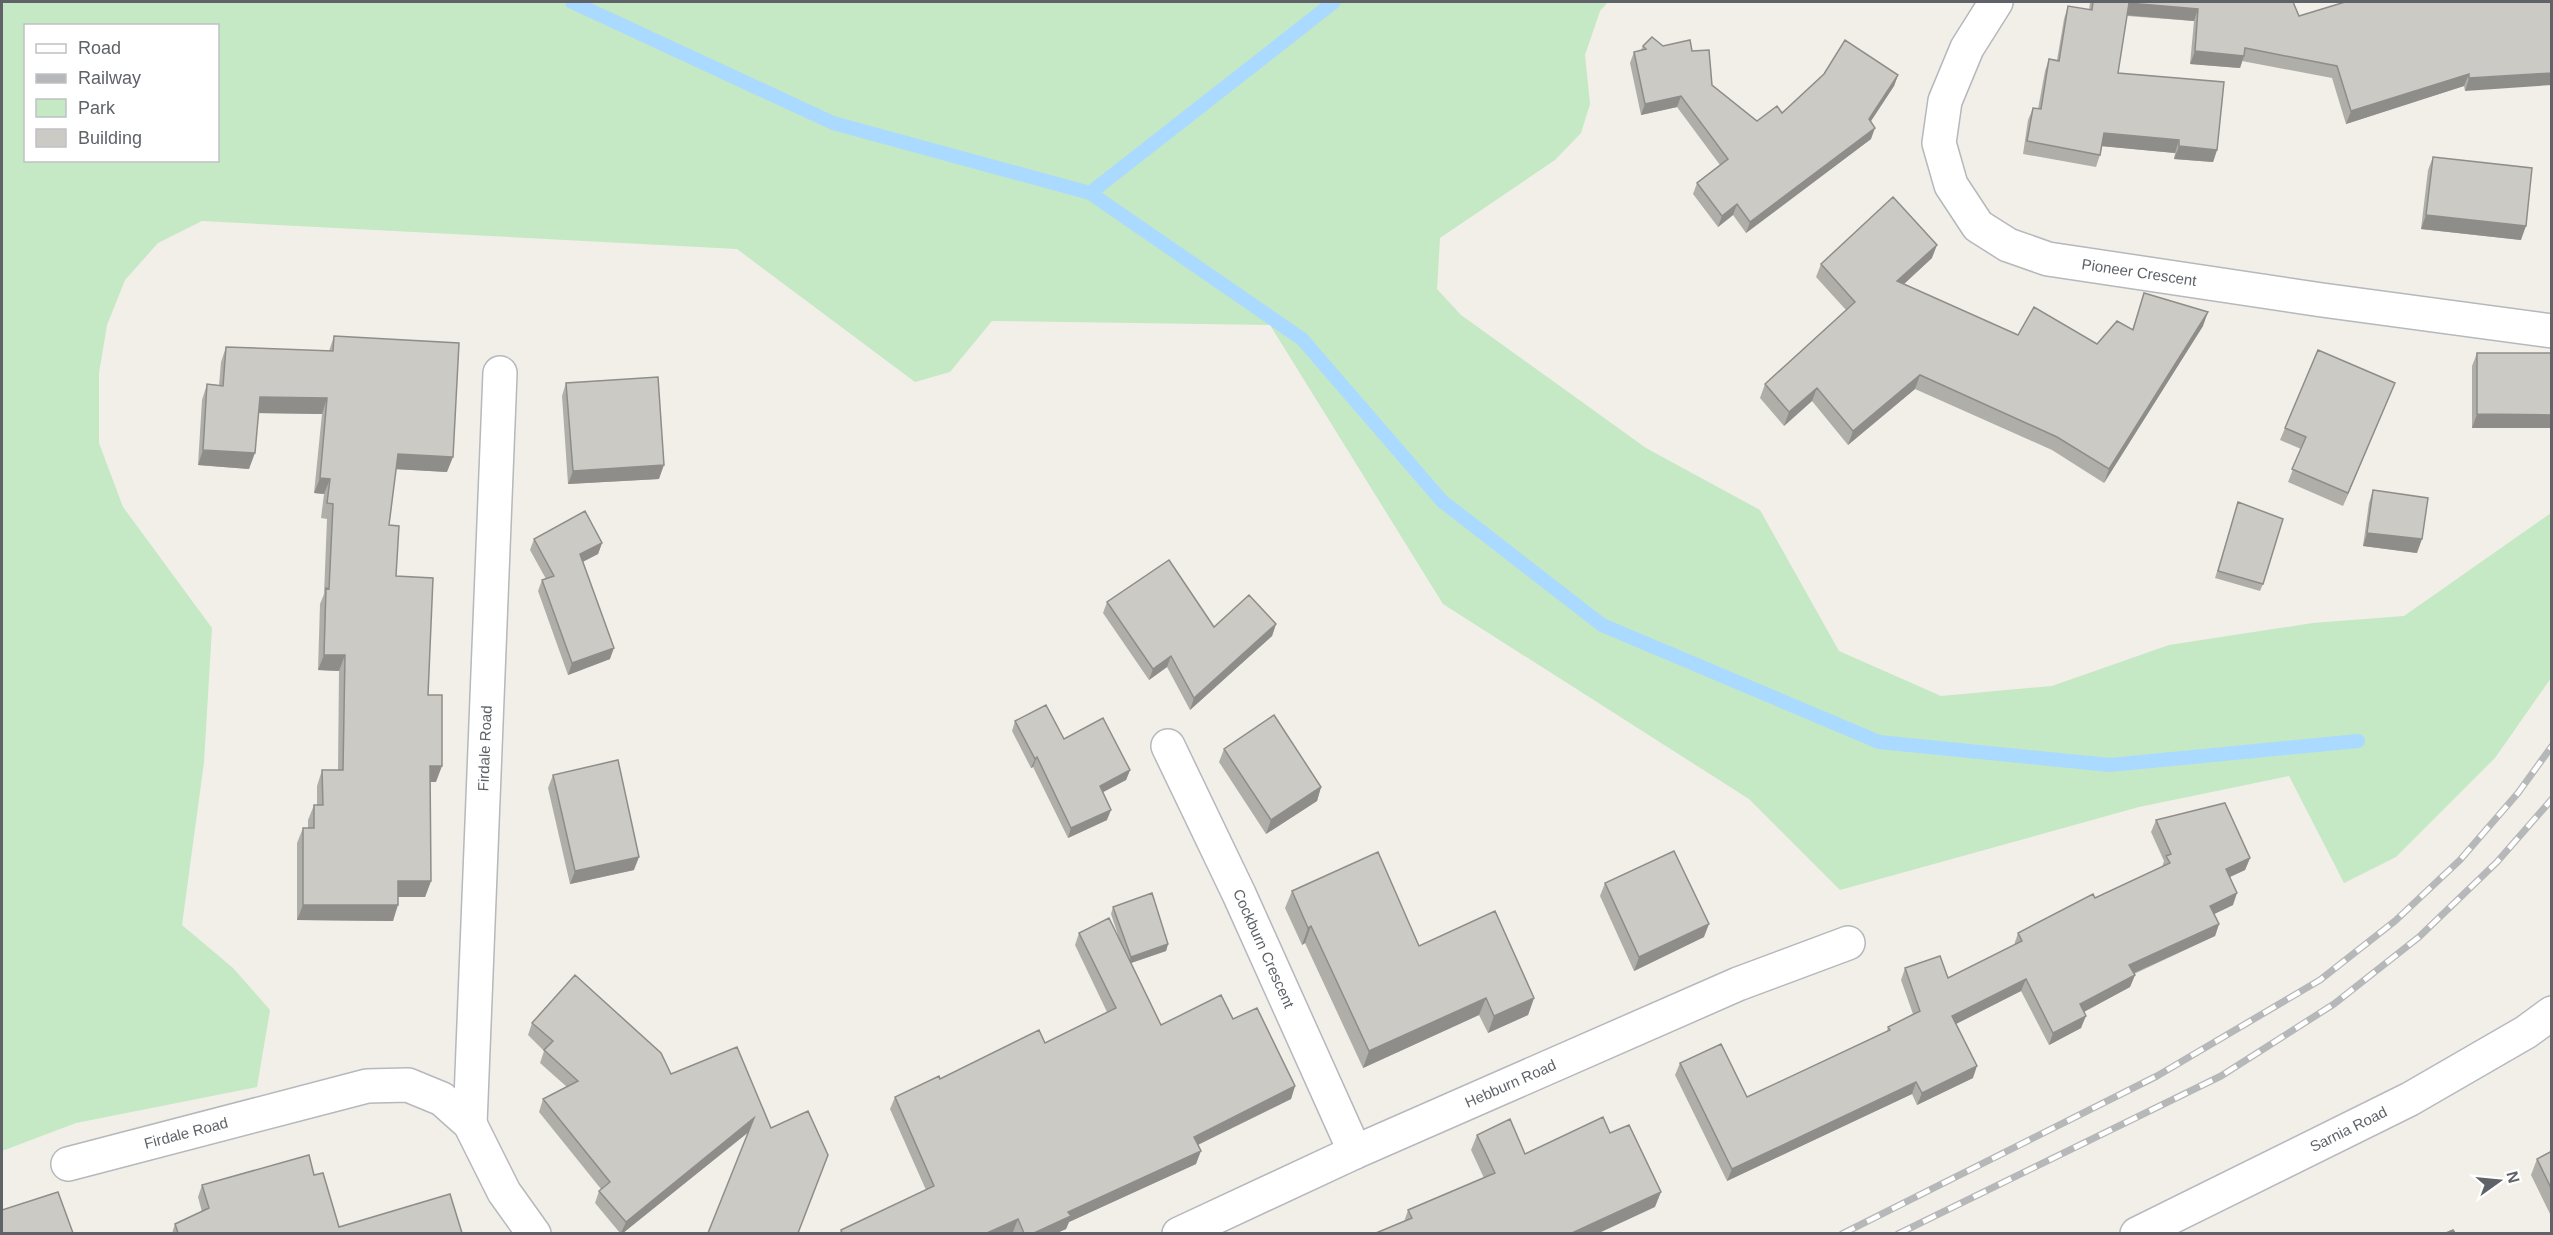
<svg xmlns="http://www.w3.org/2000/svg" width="2553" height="1235" viewBox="0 0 2553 1235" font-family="Helvetica,sans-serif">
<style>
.green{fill:#c5e8c5;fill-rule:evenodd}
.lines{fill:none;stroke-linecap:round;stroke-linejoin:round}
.stream{stroke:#aadaff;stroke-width:14}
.street-casing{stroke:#b5b8bc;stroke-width:36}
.secondary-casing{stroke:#b6babf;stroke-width:36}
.street{stroke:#fff;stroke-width:33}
.secondary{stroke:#fff;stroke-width:33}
.rail-casing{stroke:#b6b7b8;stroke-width:7}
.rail{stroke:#fff;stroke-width:4.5;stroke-dasharray:14;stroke-linecap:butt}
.wall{fill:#afaea9}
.shaded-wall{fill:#8f8d8a}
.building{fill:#cccac5;stroke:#8f8d8a;stroke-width:1.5}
.labels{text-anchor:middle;stroke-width:4.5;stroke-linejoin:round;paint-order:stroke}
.street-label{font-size:15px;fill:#5f6368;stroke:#fff}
</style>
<rect width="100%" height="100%" fill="#f1efe8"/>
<!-- green -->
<path class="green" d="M2 2H1608L1600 11 1585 55 1590 104 1581 133 1555 160 1440 238 1437 289 1461 315 1646 448 1760 510 1839 651 1941 696 2052 686 2169 645 2313 623 2404 616 2551 513V678L2495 758 2396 857 2344 883 2289 776 2139 807 1840 890 1749 799 1443 604 1270 325 992 321 950 372 915 382 737 249 202 221 158 243 125 280 107 325 99 373V443L123 507 212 628 204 762 182 925 233 968 270 1010 257 1087 76 1123 2 1151ZM26 26H218V160H26Z"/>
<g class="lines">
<!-- stream -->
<path class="stream" d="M572 2 833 123 1090 193 1334 2
M1090 193 1302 339 1442 501 1602 625 1879 742 2110 765 2358 741"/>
<!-- street casing -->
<g class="street-casing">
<g id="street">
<path id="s1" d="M1996 2 1967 48 1945 101 1939 143 1951 185 1978 226 2008 245 2048 259 2322 300 2552 331"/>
<path id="s2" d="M1168 746 1239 894 1355 1152"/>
<path id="s3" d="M470 1124 500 373"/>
<path id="s4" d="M68 1164 367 1086 408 1085 442 1099 470 1124 504 1192 534 1234"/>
<path id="s5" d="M1179 1234 1355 1152 1738 984 1848 943"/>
</g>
</g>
<!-- secondary casing -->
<g class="secondary-casing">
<g id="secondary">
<path id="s6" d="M2137 1234 2410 1099 2526 1032 2552 1013"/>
</g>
</g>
<!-- street -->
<use href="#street" class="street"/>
<!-- secondary -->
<use href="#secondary" class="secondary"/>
<!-- rail casing -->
<g class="rail-casing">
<path id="rail" d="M1842 1234 2157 1076 2320 980 2395 921 2460 860 2518 793 2552 746
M1898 1234 2221 1076 2334 1004 2419 937 2497 862 2552 799"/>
</g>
<!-- rail -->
<use href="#rail" class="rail"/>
</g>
<!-- wall -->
<path class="wall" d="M2090 2H2293L2299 16 2552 2 2465 91 2464 86 2346 124 2332 78 2242 61 2240 68 2190 64 2194 21 2127 16 2118 73 2217 150 2213 162 2174 159 2175 153 2102 146 2100 155 2096 167 2023 154 2028 120 2033 108 2038 109 2045 71 2049 59 2057 60 2064 19 2068 6 2089 10Z
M1643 46H1663L1692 51 1712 85 1757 121 1898 75 1894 86 1871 121V139L1746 233 1733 215 1718 227 1693 194 1697 183 1720 165 1677 107 1641 115 1630 63 1634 52 1641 50Z
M2433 157 2521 240 2421 229 2428 170Z
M1932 258 1904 284 2018 335 2097 344 2132 330 2144 293 2203 326 2104 483 2052 450 1915 389 1848 445 1812 401 1784 426 1760 398 1765 384 1846 310 1816 277 1821 264Z
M334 336 447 472 396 469 389 525 396 576 428 695 436 782H430L431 881 425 897H398L393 921 297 920V843L303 828H308V820L314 805H317V786L322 770H338L339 671 318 670 320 604 324 594 327 519 321 518 324 494 314 493 322 414 258 413 249 469 198 465 202 400 207 384 219 385 221 362 226 347 329 351Z
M2477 353H2552V428H2472V366Z
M566 383 659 479 568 484 562 396Z
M2390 395 2343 506 2288 482 2301 449 2280 440 2285 428Z
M2373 490 2417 553 2363 546 2369 503Z
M2238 502 2263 584 2260 591 2215 578Z
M534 539 602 543 598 554 583 562 610 659 568 675 538 591 542 580 546 579 530 550Z
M1107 602 1214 627 1276 624 1272 636 1190 710 1167 667 1149 680 1103 613Z
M1015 721 1064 739 1130 770 1126 780 1102 792 1107 820 1068 838 1033 767 1031 768 1012 731Z
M1224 749 1321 787 1317 801 1266 834 1219 762Z
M553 775 634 870 570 884 548 788Z
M2156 820 2250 858 2245 870 2230 877 2233 905 2214 914 2219 924 2215 936 2134 974 2135 975 2130 987 2084 1012 2081 1028 2049 1045 2021 991 1956 1024 1973 1078 1917 1105 1912 1094 1727 1181 1675 1075 1680 1063 1747 1097 1887 1031 1888 1027 1913 1014 1901 980 1905 968 1948 978 2014 945 2018 933 2162 867 2164 861 2151 832Z
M1605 883 1704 937 1634 971 1600 896Z
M1292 891 1419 946 1534 998 1528 1015 1488 1033 1479 1015 1363 1068 1305 943 1302 945 1285 908Z
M1113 907 1168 944 1166 951 1131 963 1161 1025 1233 1019 1295 1086 1291 1099 1198 1145 1196 1164 1069 1222 1066 1229 1057 1233H1014L1013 1232 1009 1233H840L841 1230 926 1190 890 1109 895 1097 940 1079 1045 1043 1107 1012 1075 945 1079 933 1120 941 1111 914Z
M532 1023 671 1074 771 1128 828 1155 749 1131 623 1233H620L595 1203 599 1191 601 1189 539 1112 543 1099 567 1087 540 1063 544 1051 528 1035Z
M1610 1133 1655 1207 1404 1222 1408 1210 1484 1178 1471 1150 1477 1135 1525 1154Z
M2552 1151V1218L2531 1175 2537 1159Z
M314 1175 339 1227 462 1233H172L175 1224 202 1212 198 1197 202 1185Z"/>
<!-- shaded-wall -->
<path class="shaded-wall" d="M2129 3 2198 9 2194 21 2125 15Z
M2195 51 2244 56 2240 68 2190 64Z
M2552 73V85L2465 91 2469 78Z
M2469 74 2464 86 2346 124 2351 111Z
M1898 75 1894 86 1865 130 1869 119Z
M1681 96 1677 107 1641 115 1645 104Z
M1875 128 1871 139 1746 233 1750 222Z
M2104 133 2179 140 2175 153 2100 146Z
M2179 146 2217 150 2213 162 2174 159Z
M1737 204 1733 215 1718 227 1722 216Z
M2426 215 2526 226 2521 240 2421 229Z
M1937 245 1932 258 1892 295 1897 281Z
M2208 312 2203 326 2104 483 2109 469Z
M1920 375 1915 389 1848 445 1853 431Z
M2395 383 2390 395 2343 506 2348 493Z
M1817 388 1812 401 1784 426 1789 412Z
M260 397 327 398 322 414 254 413Z
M2477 414 2552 415V428H2472Z
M203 450 255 453 249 469 198 465Z
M398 454 453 457 447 472 393 469Z
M664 465 659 479 568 484 573 471Z
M320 478 330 479 324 494 314 493Z
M2367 533 2422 539 2417 553 2363 546Z
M602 543 598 554 576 565 580 554Z
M1276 624 1272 636 1190 710 1194 698Z
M614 648 610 659 568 675 572 663Z
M324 655H345L339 671 318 670Z
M1171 656 1167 667 1149 680 1153 669Z
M1037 757 1033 767 1031 768 1035 759Z
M430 766H442L436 782H425Z
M1130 770 1126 780 1096 796 1100 786Z
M1321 787 1317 801 1266 834 1271 820Z
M1111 810 1107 820 1068 838 1071 828Z
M639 857 634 870 570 884 575 871Z
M2250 858 2245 870 2221 881 2226 869Z
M398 881H431L425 897H392Z
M2237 893 2233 905 2206 918 2210 906Z
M303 905H398L393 921 297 920Z
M1709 924 1704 937 1634 971 1639 957Z
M2219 924 2215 936 2125 977 2129 965Z
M1311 926 1305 943 1302 945 1308 928Z
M1168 944 1166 951 1128 964 1131 957Z
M2135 975 2130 987 2076 1016 2080 1004Z
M2026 979 2021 991 1948 1028 1952 1016Z
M1486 998 1479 1015 1363 1068 1369 1051Z
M1534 998 1528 1015 1488 1033 1494 1016Z
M2086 1016 2081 1028 2049 1045 2053 1033Z
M1977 1066 1973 1078 1917 1105 1922 1093Z
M1916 1082 1912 1094 1727 1181 1732 1169Z
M1295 1086 1291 1099 1189 1149 1194 1137Z
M754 1118 750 1131 623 1233H621L626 1222Z
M1201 1151 1196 1164 1069 1222 1066 1229 1057 1233H1034L1068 1212Z
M1661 1192 1655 1207 1599 1233H1572Z
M1018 1219 1013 1232 1009 1233H987Z"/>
<!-- building -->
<path class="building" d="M2093 2H2293L2299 16 2345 2H2552V73L2469 78V74L2351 111 2337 66 2245 48 2244 56 2195 51 2198 9 2129 3 2118 73 2224 82 2217 150 2179 146V140L2104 133 2100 155 2027 141 2033 108 2041 109 2049 59 2059 61 2068 6 2092 10Z
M1652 37 1663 46 1690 40 1692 51 1709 50 1712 85 1757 121 1777 106 1782 113 1824 74 1845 40 1898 75 1869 119 1875 128 1750 222 1737 204 1722 216 1697 183 1728 159 1681 96 1645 104 1634 52 1646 49 1643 46Z
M2433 157 2532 168 2526 226 2426 215Z
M1893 197 1937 245 1897 281 2018 335 2034 307 2097 344 2117 321 2133 330 2144 293 2208 312 2109 469 2057 437 1920 375 1853 431 1817 388 1789 412 1765 384 1855 302 1821 264Z
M334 336 459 343 453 457 398 454 389 525 399 526 396 576 433 578 428 695H442V766H430L431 881H398V905H303V828H314V805H323L322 770H343L345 655H324L326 588 329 589 333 504 327 503 330 479 320 478 327 398 260 397 255 453 203 450 207 384 223 386 226 347 333 351Z
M2318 350 2395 383 2348 493 2292 469 2306 437 2285 428Z
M2477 353H2552V415L2477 414Z
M658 377 664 465 573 471 566 383Z
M2373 490 2428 498 2422 539 2367 533Z
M2238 502 2283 519 2263 584 2218 571Z
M585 511 602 543 580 554 614 648 572 663 542 580 554 576 534 539Z
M1169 560 1214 627 1249 595 1276 624 1194 698 1171 656 1153 669 1107 602Z
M1046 705 1064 739 1103 718 1130 770 1100 786 1111 810 1071 828 1037 757 1035 759 1015 721Z
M1274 715 1321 787 1271 820 1224 749Z
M618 760 639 857 575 871 553 775Z
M2225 803 2250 858 2226 869 2237 893 2210 906 2219 924 2129 965 2135 975 2080 1004 2086 1016 2053 1033 2026 979 1952 1016 1977 1066 1922 1093 1916 1082 1732 1169 1680 1063 1721 1044 1747 1097 1890 1030 1888 1027 1920 1011 1905 968 1940 956 1948 978 2022 941 2018 933 2093 894 2095 898 2170 863 2166 856 2171 854 2156 820Z
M1674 851 1709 924 1639 957 1605 883Z
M1378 852 1419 946 1495 911 1534 998 1494 1016 1486 998 1369 1051 1311 926 1308 928 1292 891Z
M1152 893 1168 944 1131 957 1113 907Z
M1109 918 1161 1025 1221 995 1233 1019 1257 1008 1295 1086 1194 1137 1201 1151 1068 1212 1071 1216 1034 1233H1024L1018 1219 987 1233H842L841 1230 934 1186 895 1097 939 1076 940 1079 1039 1030 1045 1043 1116 1008 1079 933Z
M575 975 661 1053 671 1074 737 1047 771 1128 808 1111 828 1155 798 1233H708L754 1118 626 1222 599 1191 610 1182 543 1099 578 1081 544 1050 553 1041 532 1023Z
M1603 1117 1610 1133 1629 1125 1661 1192 1572 1233H1376L1412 1218 1408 1210 1495 1173 1477 1135 1510 1119 1525 1154Z
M2552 1151V1190L2537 1159Z
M309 1155 314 1175 323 1173 339 1227 450 1194 462 1233H178L175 1224 209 1208 202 1185Z
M58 1192 73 1233H2V1210Z
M2453 1230 2455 1233H2446Z"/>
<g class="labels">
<!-- street labels -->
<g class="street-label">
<text dy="5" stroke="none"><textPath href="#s1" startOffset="417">Pioneer Crescent</textPath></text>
<text dy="5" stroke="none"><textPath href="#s3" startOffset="376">Firdale Road</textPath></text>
<text dy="5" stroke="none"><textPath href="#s2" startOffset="224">Cockburn Crescent</textPath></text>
<text dy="5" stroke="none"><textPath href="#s5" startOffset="364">Hebburn Road</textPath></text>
<text dy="5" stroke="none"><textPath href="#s6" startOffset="236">Sarnia Road</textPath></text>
<text dy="5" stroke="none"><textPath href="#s4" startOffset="122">Firdale Road</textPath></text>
</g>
</g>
<!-- border -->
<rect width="2553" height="1235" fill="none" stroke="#5f6368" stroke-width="6"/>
<!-- legend -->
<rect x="24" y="24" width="195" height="138" fill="#ffffff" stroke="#bfc1c3" stroke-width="1.5"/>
<rect x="36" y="44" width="30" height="9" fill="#ffffff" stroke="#bfc1c3" stroke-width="1.5"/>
<text x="78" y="54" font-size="18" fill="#5f6368">Road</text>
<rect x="36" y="74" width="30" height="9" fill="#b6b7b8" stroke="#bfc1c3" stroke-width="1.5"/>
<text x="78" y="84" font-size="18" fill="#5f6368">Railway</text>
<rect x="36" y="99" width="30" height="18" fill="#c5e8c5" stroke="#bfc1c3" stroke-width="1.5"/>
<text x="78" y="114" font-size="18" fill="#5f6368">Park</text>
<rect x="36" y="129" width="30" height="18" fill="#cccac5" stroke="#bfc1c3" stroke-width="1.5"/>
<text x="78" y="144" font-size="18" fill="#5f6368">Building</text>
<!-- north arrow -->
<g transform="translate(2499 1181) rotate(75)" stroke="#ffffff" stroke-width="4.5" paint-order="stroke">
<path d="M0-4.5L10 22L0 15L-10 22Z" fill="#5f6368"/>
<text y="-9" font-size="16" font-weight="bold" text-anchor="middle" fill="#5f6368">N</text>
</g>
</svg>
